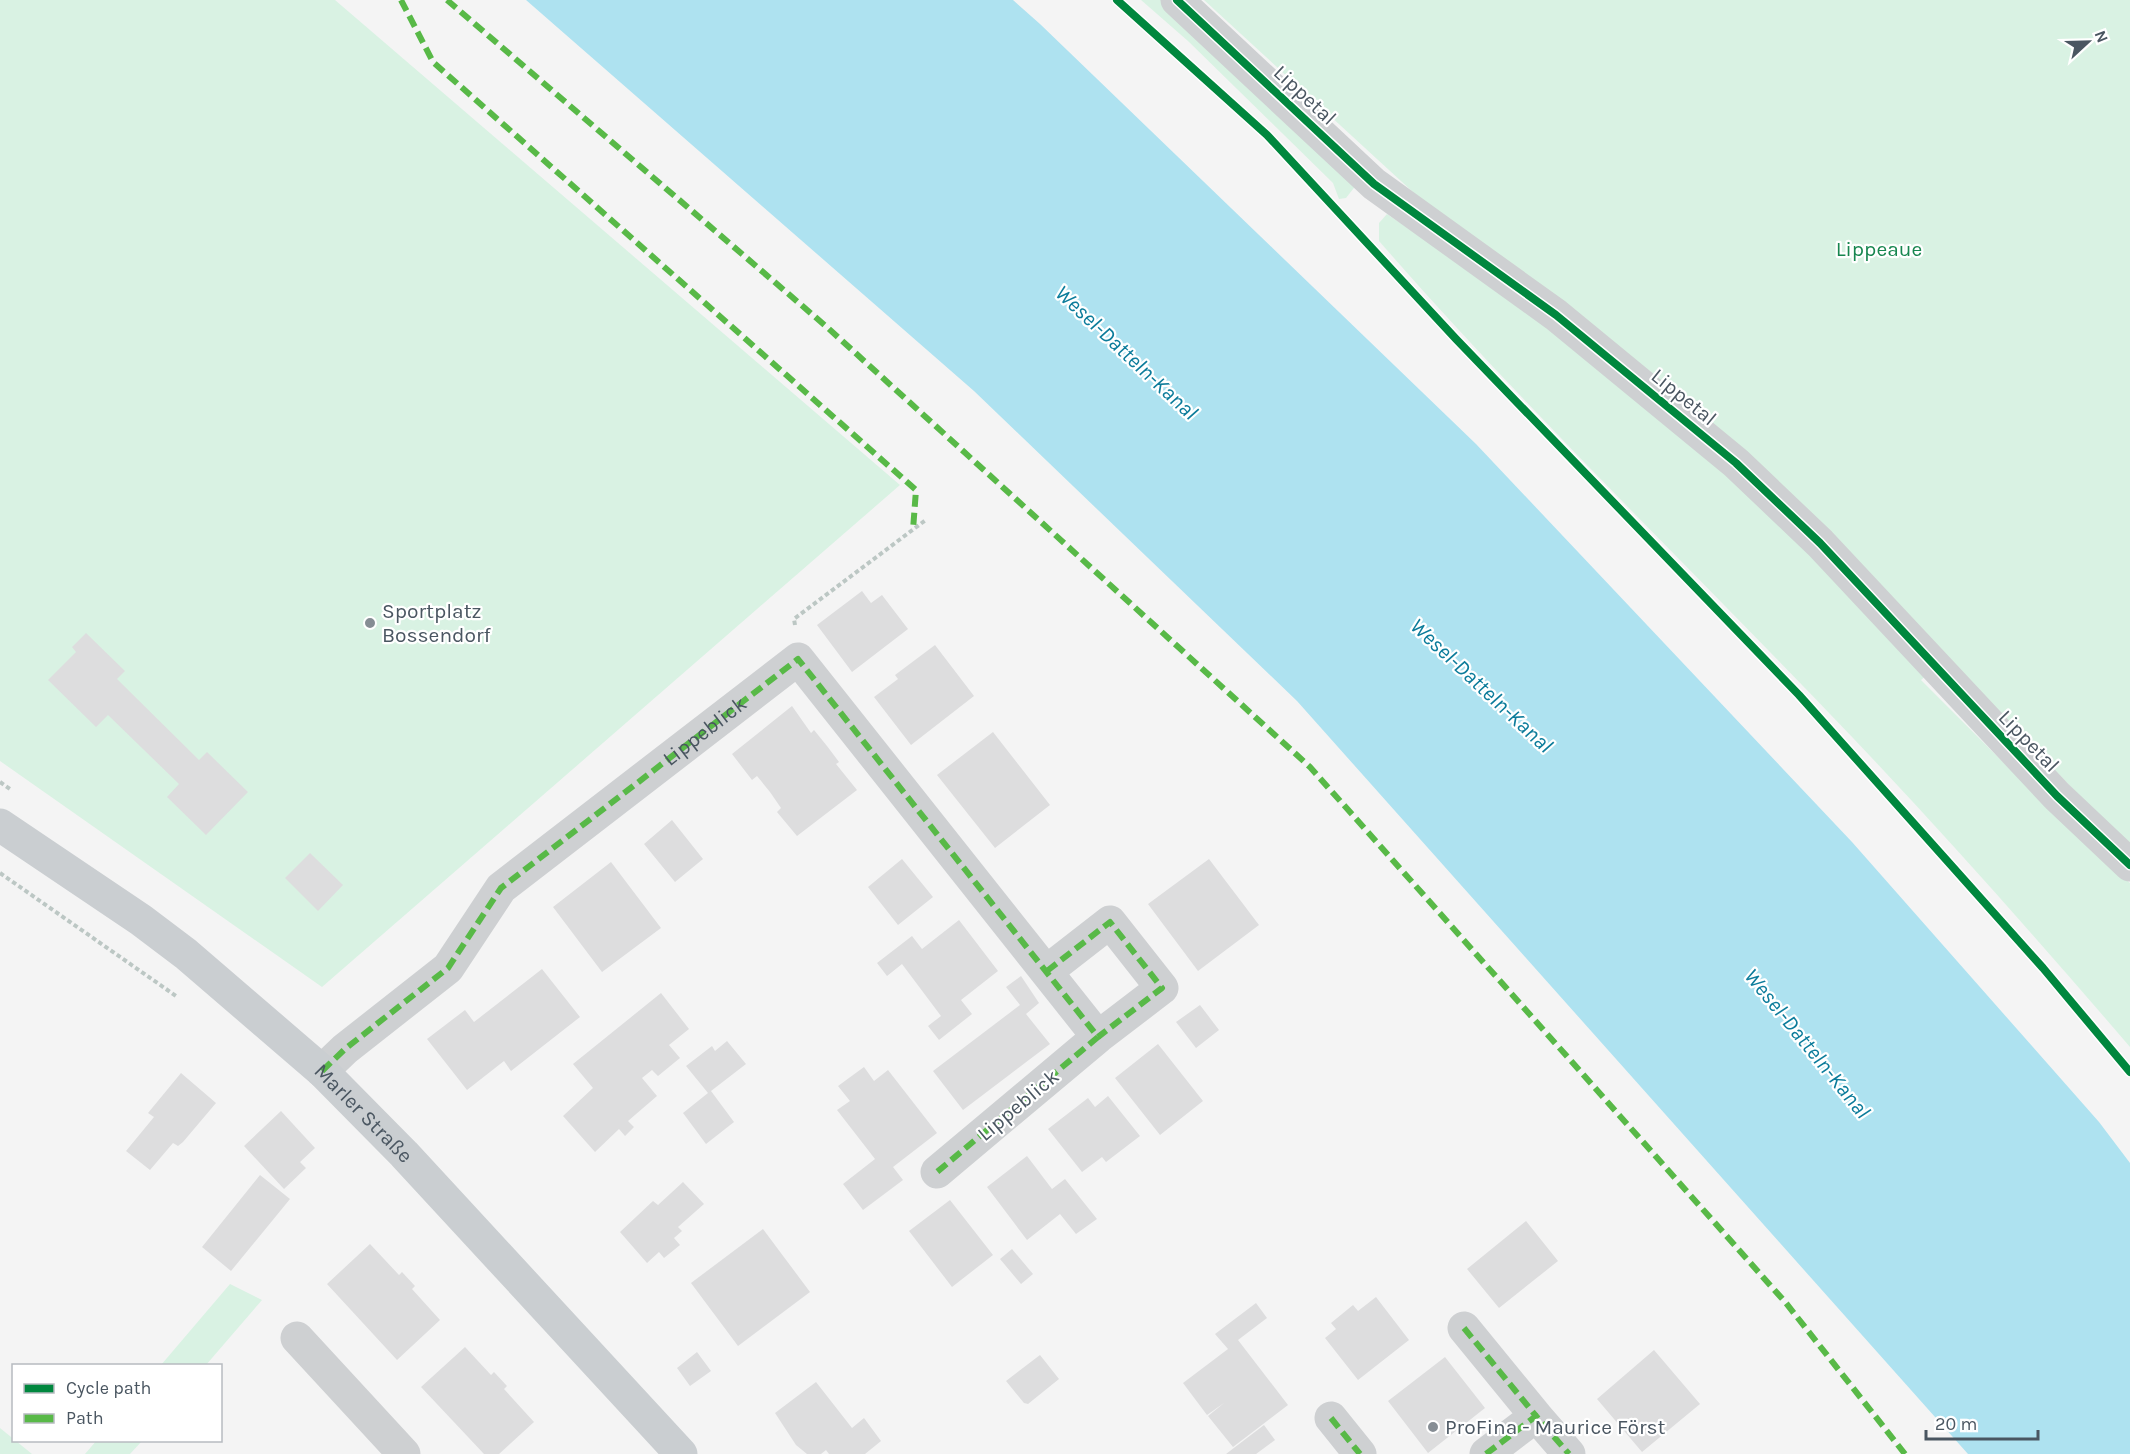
<svg xmlns="http://www.w3.org/2000/svg" width="2130" height="1454" viewBox="0 0 2130 1454" font-family="Karla,sans-serif">
<style>
.green{fill:#d9f2e3}
.water{fill:#aee2f0}
.building{fill:#ddddde}
.lines{fill:none;stroke-linecap:round;stroke-linejoin:round}
.path{stroke:#bcc7c4;stroke-width:4;stroke-dasharray:4.5 3;stroke-linecap:butt}
.minor{stroke:#ced0d2;stroke-width:33}
.major{stroke:#caced1;stroke-width:33}
.quiet{stroke:#58b947;stroke-width:6;stroke-dasharray:12 6;stroke-linecap:butt}
.cycleway-casing{stroke:#fff;stroke-width:11}
.cycleway{stroke:#00873e;stroke-width:8}
.poi-dot{fill:#868d94;stroke:#fff;stroke-width:2}
.labels{text-anchor:middle;stroke-width:4.5;stroke-linejoin:round;paint-order:stroke}
.street-label{font-size:21px;fill:#4a5661;stroke:#fff}
.park-label{font-size:21px;fill:#17864f;stroke:#fff}
.poi-label{font-size:21px;fill:#4a5661;stroke:#fff;text-anchor:start}
.water-label{font-size:22px;font-style:italic;fill:#0c7c9b;stroke:#fff}
</style>
<rect width="100%" height="100%" fill="#f4f4f4"/>
<!-- green -->
<path class="green" d="M0 0H335L900 485 322 987 0 761Z
M1141 0H1163L1357 184 1346 198 1339 199 1333 183 1188 41Z
M1204 0H2130V849L1900 607 1463 238Z
M1387 214 1516 302 1727 468 1928 674 1921 680 2052 811 2130 883V1047C2040 942 1948 838 1853 738 1695 572 1529 413 1379 241V223Z
M230 1284 262 1300 206 1365H161Z
M0 1428 32 1454H0Z
M97 1440H142V1441L130 1454H85Z"/>
<!-- water -->
<path class="water" d="M526 0H1013L1040 24 1476 444 1852 842 2099 1122 2130 1163V1454H1968L1297 701 974 391Z"/>
<!-- building -->
<path class="building" d="M862 591 871 603 882 595 908 629 852 672 817 625Z
M86 633 125 671 117 679 199 760 207 752 248 792 206 835 167 797 179 784 108 715 96 727 48 680 76 652 72 647Z
M935 645 974 696 911 745 874 697 898 679 895 675Z
M792 706 811 733 814 730 827 746 839 762 836 764 857 790 797 836 777 812 781 808 770 792 757 776 752 780 732 754Z
M993 732 1050 805 995 848 937 775Z
M672 820 703 859 675 882 644 844Z
M310 853 343 885 318 911 285 878Z
M902 859 933 897 898 925 868 887Z
M1209 859 1259 925 1198 971 1148 904Z
M611 862 661 928 602 972 553 907Z
M959 920 998 971 961 1000 972 1014 939 1040 928 1026 941 1016 902 964 887 976 877 963 912 936 922 949Z
M542 969 580 1017 511 1071 504 1061 467 1090 427 1039 465 1010 474 1022Z
M1021 976 1039 1003 1026 1014 1050 1044 963 1110 933 1071 1020 1005 1006 987Z
M661 993 689 1029 669 1045 680 1058 658 1076 652 1070 642 1078 657 1096 628 1121 634 1127 625 1136 619 1129 595 1152 563 1116 593 1088 573 1064Z
M1200 1005 1219 1030 1196 1048 1176 1022Z
M727 1041 746 1064 711 1091 734 1122 706 1144 683 1113 708 1093 686 1066 712 1046 715 1051Z
M1158 1044 1203 1101 1160 1135 1115 1078Z
M864 1067 874 1081 888 1070 937 1133 893 1167 903 1180 863 1210 843 1184 875 1159 837 1110 850 1101 838 1086Z
M181 1073 216 1103 183 1142 178 1146 173 1143 150 1170 126 1151 154 1117 148 1113Z
M1108 1096 1140 1136 1106 1162 1102 1157 1082 1172 1048 1129 1088 1098 1095 1107Z
M281 1111 315 1148 300 1162 306 1168 284 1189 244 1146Z
M1027 1156 1052 1189 1065 1179 1097 1219 1076 1234 1060 1214 1027 1240 987 1187Z
M260 1175 290 1199 231 1271 202 1247Z
M683 1182 704 1204 678 1227 682 1231 674 1238 680 1245 664 1258 659 1252 647 1263 620 1232 653 1201 658 1205Z
M950 1200 993 1255 952 1287 909 1231Z
M1526 1221 1558 1261 1499 1308 1467 1269Z
M763 1229 810 1292 738 1346 691 1283Z
M370 1244 399 1275 402 1272 415 1286 412 1289 440 1320 397 1360 327 1284Z
M1012 1249 1033 1274 1021 1284 1000 1259Z
M1376 1297 1409 1340 1358 1380 1325 1338 1336 1329 1331 1323 1353 1305 1358 1311Z
M1256 1303 1267 1318 1238 1340 1288 1405 1233 1447 1208 1416 1224 1403 1207 1415 1183 1383 1228 1349 1215 1334Z
M465 1347 491 1375 494 1372 507 1386 504 1389 534 1422 499 1454H484L421 1387Z
M1654 1350 1700 1404 1642 1452 1597 1399Z
M697 1352 711 1371 690 1386 677 1368Z
M1040 1355 1059 1379 1028 1404 1024 1403 1006 1381Z
M1445 1357 1485 1408 1428 1453 1388 1401Z
M816 1382 852 1428 864 1418 881 1441 865 1454H829L826 1450 821 1454H807L796 1445 775 1413Z
M1264 1425 1275 1440 1256 1454H1226Z"/>
<g class="lines">
<!-- path -->
<path class="path" d="M795 625 794 619 927 519
M0 782 10 789
M0 873 176 996"/>
<!-- minor -->
<path class="minor" d="M1177 0 1374 184 1556 315 1736 463 1820 543 2057 796 2130 865
M1047 971 1110 922 1162 988 1098 1037
M322 1071 345 1049 448 968 501 888 798 659 1098 1037 937 1172
M1464 1328 1536 1416
M297 1338 404 1454
M1331 1418 1360 1454
M1486 1454 1536 1416 1569 1454"/>
<!-- major -->
<path class="major" id="s1" d="M0 825 141 920 186 954 322 1071 404 1154 681 1454"/>
<!-- quiet -->
<g class="quiet">
<path d="M401 0 433 62 916 490 913 530"/>
<path d="M447 0 828 328 1310 767 1786 1303 1905 1454"/>
<path d="M1047 971 1110 922 1162 988 1098 1037"/>
<path id="s2" d="M322 1071 345 1049 448 968 501 888 798 659 1098 1037 937 1172"/>
<path d="M1464 1328 1536 1416"/>
<path d="M1331 1418 1360 1454"/>
<path d="M1486 1454 1536 1416 1569 1454"/>
</g>
<!-- cycleway casing -->
<g class="cycleway-casing">
<path id="cycleway" d="M1117 0 1267 135 1456 339 1799 695 2043 968 2130 1072
M1177 0 1374 184 1556 315 1736 463 1820 543 2057 796 2130 865"/>
</g>
<!-- cycleway -->
<use href="#cycleway" class="cycleway"/>
</g>
<!-- markers -->
<g class="poi-dot">
<circle cx="370" cy="623" r="6"/>
<circle cx="1433" cy="1427" r="6"/>
</g>
<g class="labels">
<!-- street labels -->
<g class="street-label">
<text transform="translate(1305 95) rotate(43)" y="7">Lippetal</text>
<text transform="translate(1684 397) rotate(39)" y="7">Lippetal</text>
<text dy="7" stroke="none"><textPath href="#s2" startOffset="516">Lippeblick</textPath></text>
<text transform="translate(2029 741) rotate(46)" y="7">Lippetal</text>
<text transform="translate(1018 1105) rotate(-40)" y="7">Lippeblick</text>
<text dy="7" stroke="none"><textPath href="#s1" startOffset="465">Marler Straße</textPath></text>
</g>
<!-- park labels -->
<g class="park-label">
<text x="1879" y="256">Lippeaue</text>
</g>
<!-- poi labels -->
<g class="poi-label">
<text x="382" y="618">Sportplatz<tspan x="382" dy="24">Bossendorf</tspan></text>
<text x="1445" y="1434">ProFina - Maurice Först</text>
</g>
<!-- water labels -->
<g class="water-label">
<text transform="translate(1127 352) rotate(43)" y="8">Wesel-Datteln-Kanal</text>
<text transform="translate(1482 685) rotate(43)" y="8">Wesel-Datteln-Kanal</text>
<text transform="translate(1808 1043) rotate(51)" y="8">Wesel-Datteln-Kanal</text>
</g>
</g>
<!-- legend -->
<rect x="12" y="1364" width="210" height="78" fill="#ffffff" stroke="#b7bbc0" stroke-width="1.5"/>
<rect x="24" y="1384" width="30" height="9" fill="#00873e" stroke="#b7bbc0" stroke-width="1.5"/>
<text x="66" y="1394" font-size="18" fill="#4a5661">Cycle path</text>
<rect x="24" y="1414" width="30" height="9" fill="#58b947" stroke="#b7bbc0" stroke-width="1.5"/>
<text x="66" y="1424" font-size="18" fill="#4a5661">Path</text>
<!-- north arrow -->
<g transform="translate(2088 42) rotate(68)" stroke="#ffffff" stroke-width="4.5" paint-order="stroke">
<path d="M0-4.5L10 22L0 15L-10 22Z" fill="#4a5661"/>
<text y="-9" font-size="16" font-weight="bold" text-anchor="middle" fill="#4a5661">N</text>
</g>
<!-- scale -->
<path d="M1926 1430v9h112v-9" fill="none" stroke="#4a5661" stroke-width="3"/>
<text x="1935" y="1430" font-size="18" fill="#4a5661" stroke="#ffffff" stroke-width="4.5" paint-order="stroke">20 m</text>
</svg>
